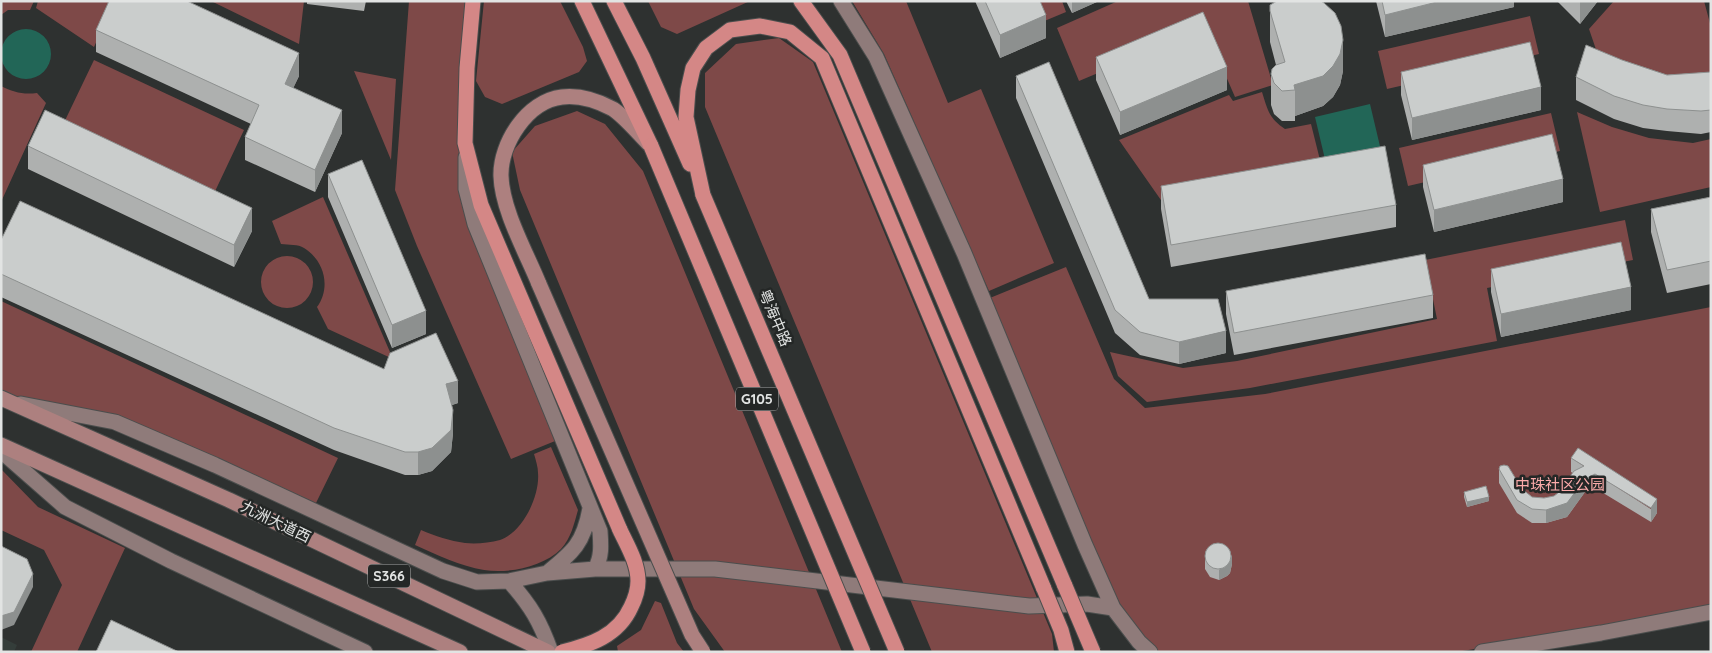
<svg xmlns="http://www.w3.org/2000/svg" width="1712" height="653" viewBox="0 0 1712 653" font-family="Quicksand,'Noto Sans SC',sans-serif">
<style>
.built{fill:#343d3a}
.green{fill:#7e4948}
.water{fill:#226657}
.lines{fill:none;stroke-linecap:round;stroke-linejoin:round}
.secondary-casing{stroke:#4b4e4d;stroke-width:17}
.primary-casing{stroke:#4b4e4d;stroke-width:17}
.highway-casing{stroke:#4b4e4d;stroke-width:17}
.secondary{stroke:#8f7b7a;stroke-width:15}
.primary{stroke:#ad807f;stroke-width:15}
.highway{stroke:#d48786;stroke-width:15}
.primary-bridge-casing{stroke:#4b4e4d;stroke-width:17;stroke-linecap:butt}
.highway-bridge-casing{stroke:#4b4e4d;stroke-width:17;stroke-linecap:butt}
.primary-bridge{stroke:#ad807f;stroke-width:15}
.highway-bridge{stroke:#d48786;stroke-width:15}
.wall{fill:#aeb0af}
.shaded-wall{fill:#8d908f}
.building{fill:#cacdcc;stroke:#8d908f}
.labels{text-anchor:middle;stroke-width:5;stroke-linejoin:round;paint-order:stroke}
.shield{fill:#242726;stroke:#a9abaa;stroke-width:1}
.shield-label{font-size:14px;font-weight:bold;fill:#e2e4e3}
.street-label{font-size:15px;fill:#e2e4e3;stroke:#242726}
.park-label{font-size:15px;fill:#fcabaa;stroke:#242726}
</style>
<rect width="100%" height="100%" fill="#2e3130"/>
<!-- built -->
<path class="built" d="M1 637 17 645 14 652H1Z"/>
<!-- green -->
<path class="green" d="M1 1H34L30 10H8L1 15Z
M38 1H115L94 47 36 8Z
M211 1H304L299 44Z
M409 1H473L465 143 560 439 511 459 417 246 395 190Z
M484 1H560L583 47 587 61 579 72 502 104 485 97 476 81Z
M648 1H750L677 34 661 27Z
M852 1H906L948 103 981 89 1054 263 989 291 884 54Z
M1033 1H1062L1066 12 1042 22Z
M1118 1H1248L1273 85 1235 97 1205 28 1079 81 1057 28Z
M1614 1H1704L1711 27V86L1601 64 1589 29Z
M1530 16 1539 54 1387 89 1378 51Z
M779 38 813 62 1052 634 1054 652H932L705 107V73L736 44Z
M94 60 244 130 209 204 59 133Z
M354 71 396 79 391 160Z
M1 86C13 92 23 95 37 93L46 103 1 202Z
M1262 92C1268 111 1269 118 1285 129L1311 124 1323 172 1163 203 1119 140 1229 95 1233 101Z
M577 111 605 124 643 171 842 652H725L694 609 520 190 512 152 535 126Z
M1577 112 1612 127 1649 138 1693 143 1711 139V187L1600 212Z
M1551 113 1560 151 1408 186 1399 148Z
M323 197 393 359 328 329 317 307C331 288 325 261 304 248 298 244 289 245 281 244L272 221Z
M1625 220 1633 260 1487 288 1497 341 1250 388 1147 402 1118 376 1110 352 1183 368 1237 361 1437 319 1425 260Z
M261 282a26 26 0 1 1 52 0a26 26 0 1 1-52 0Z
M1066 267 1114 379 1145 408 1265 394 1711 307V608L1457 652H1152L1114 608 985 300Z
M1 301 338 458 316 503 120 417 8 395 1 392Z
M551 447 578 510C574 524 571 538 561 549 543 567 508 574 484 570 460 566 437 555 415 545L421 530C435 536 450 541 465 543 476 544 489 543 500 540 523 532 540 496 538 473 538 467 536 461 534 454Z
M1 469 38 507 125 548 77 652H31L62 585 44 550 1 530Z
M655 601 661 603 677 643 684 652H618L617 646 641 630Z"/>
<!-- water -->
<path class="water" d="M1 54a25 25 0 1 1 50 0a25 25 0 1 1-50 0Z
M1370 104 1383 159 1328 172 1315 117Z"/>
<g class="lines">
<!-- secondary casing -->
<g class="secondary-casing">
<path id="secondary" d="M841 1 876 57 964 253 1085 545 1113 608 1139 642 1150 652
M466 157V189L475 224 600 531C601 545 602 557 595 569
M21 404 115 422 215 465 443 571 477 582 509 581 547 573 595 569H715L1029 606 1087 604 1113 608
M1 451 65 507 171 561 365 652
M547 573C573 552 584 543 590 508
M509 581C531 606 540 621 551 652
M1482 652 1601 633 1711 612"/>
</g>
<!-- primary casing -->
<g class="primary-casing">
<path id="primary" d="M539 284C526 252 502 210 501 176 500 144 527 101 562 97 579 95 598 101 613 109 625 117 639 134 649 144
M1 398 229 500 548 652
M1 445 460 652"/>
</g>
<!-- highway casing -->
<g class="highway-casing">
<path id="highway" d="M473 1 467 68 465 143 481 205 620 530
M582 1 651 146
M614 1 643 58 690 164
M801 1 840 55 1065 586
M703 195 686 117 688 90 693 68 706 48 730 30 760 26 790 32 822 58 1044 589"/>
</g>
<!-- secondary -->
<use href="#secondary" class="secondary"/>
<!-- primary -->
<use href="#primary" class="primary"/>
<!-- highway -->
<use href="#highway" class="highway"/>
<!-- primary-bridge casing -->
<g class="primary-bridge-casing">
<path id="primary-bridge" d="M539 284 692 635 703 652"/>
</g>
<!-- highway-bridge casing -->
<g class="highway-bridge-casing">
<path id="highway-bridge" d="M651 146 863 652
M703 195 897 652
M1065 586 1093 652
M1044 589 1061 630 1067 652
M562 652C590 645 618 636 631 607 635 599 638 590 638 581 638 563 627 545 620 530"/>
</g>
<!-- primary-bridge -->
<use href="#primary-bridge" class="primary-bridge"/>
<!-- highway-bridge -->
<use href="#highway-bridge" class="highway-bridge"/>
</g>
<!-- wall -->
<path class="wall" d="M307 1H366L364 11 307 4Z
M975 1H1040L1046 38 1000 58Z
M1066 1H1099L1072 13Z
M1376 1H1514V7L1385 37Z
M1557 1H1598L1580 24Z
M1270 11 1343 71 1340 85 1333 97 1323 106 1295 116V121H1282L1274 114 1271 105V74L1276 65 1270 42Z
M96 30 299 76 293 88 342 133 315 192 245 160V137L251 124 96 52Z
M1096 57 1227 90 1120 135 1096 80Z
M1622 60 1667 75 1711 72V132L1701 134 1667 131 1643 128 1614 119 1576 100V77Z
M1401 72 1541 110 1412 140 1401 95Z
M1016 76 1149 299 1226 353 1179 364 1140 355 1115 333 1016 98Z
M28 146 252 231 234 267 28 169Z
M1423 165 1563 202 1434 232 1423 187Z
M328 174 426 334 392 348 328 197Z
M1161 186 1396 205V227L1171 267 1161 209Z
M1711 197V284L1667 293 1651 232V209Z
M1 240 458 403 452 405 453 433 451 452 432 471 418 475H405L334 450 1 297Z
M1491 269 1631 310 1501 337 1491 292Z
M1226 291 1433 295V318L1234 355 1226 314Z
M1571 458 1657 513 1651 522 1595 488 1585 492 1567 517 1546 523H1532L1517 513 1499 483V469L1532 497 1544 498 1554 496 1558 493 1573 473 1571 472Z
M1464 492 1489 501 1467 507 1464 497Z
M1205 560 1232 564 1230 573 1227 576 1219 580 1210 577 1205 569Z"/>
<!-- shaded-wall -->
<path class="shaded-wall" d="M1072 1H1099L1072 13Z
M1441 1H1514V7L1385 37V15Z
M1580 1H1598L1580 24Z
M1046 15V38L1000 58V35Z
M1343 40V71L1340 85 1333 97 1323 106 1295 116V90L1294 85Z
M299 53V76L285 106V84Z
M1227 67V90L1120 135V112Z
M1541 87V110L1412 140V118Z
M342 110V133L315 192V170Z
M1563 179V202L1434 232V210Z
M252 208V231L234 267V245Z
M1631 287V310L1501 337V314Z
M426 311V334L392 348V325Z
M1226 331V353L1179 364V342Z
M458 381V403L446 407V384Z
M453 410V433L451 452 432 471 418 475V452Z
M1595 474V488L1585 492 1567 517 1546 523V510L1585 479Z
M1489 497V501L1467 507V502Z
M1657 499V513L1651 522V508Z
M1232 555V564L1230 573 1227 576 1219 580V570Z
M33 574V587L14 625 1 630V616Z"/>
<!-- building -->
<path class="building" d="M109 1H187L299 53 285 84 342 110 315 170 245 137 259 105 96 30Z
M985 1H1040L1046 15 1000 35Z
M1277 1H1321L1324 3 1335 13 1341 26 1343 40 1340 54 1333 66 1323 76 1294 85 1295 90 1282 91 1274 83 1271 74 1272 69 1276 65 1285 62 1270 11V5Z
M1382 1H1441L1385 15Z
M1203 12 1227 67 1120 112 1096 57Z
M1530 42 1541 87 1412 118 1401 72Z
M1586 45 1622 60 1667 75 1711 72V110L1701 111 1667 109 1643 105 1614 96 1576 77Z
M1049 62 1149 299H1218L1226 331 1179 342 1140 332 1115 310 1016 76Z
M45 110 252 208 234 245 28 146Z
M1552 134 1563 179 1434 210 1423 165Z
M1385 146 1396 205 1171 245 1161 186Z
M362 160 426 311 392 325 328 174Z
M1711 197V261L1667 270 1651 209Z
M20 201 384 369 390 353 436 333 458 381 446 384 453 410 451 430 432 448 418 452H405L334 428 1 274V240Z
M1621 242 1631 287 1501 314 1491 269Z
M1425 254 1433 295 1234 333 1226 291Z
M1578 448 1657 499 1651 508 1595 474 1585 479 1567 503 1546 510 1532 509 1517 500 1499 469 1500 466 1504 465 1508 466 1522 489 1532 497 1544 498 1554 496 1558 493 1574 471 1584 466 1571 458Z
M1486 486 1489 497 1467 502 1464 492Z
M1205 556a13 13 0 1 1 26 0a13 13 0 1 1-26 0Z
M1 546 27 559 33 574 14 612 1 616Z
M111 620 179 652H96Z"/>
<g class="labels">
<!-- shield labels -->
<g class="shield">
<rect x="736" y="387.5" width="42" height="23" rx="4"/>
<rect x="368" y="564.5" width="42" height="23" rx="4"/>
</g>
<g class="shield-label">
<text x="757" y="404">G105</text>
<text x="389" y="581">S366</text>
</g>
<!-- street labels -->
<g class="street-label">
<text transform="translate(775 318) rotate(67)" y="5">粤海中路</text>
<text transform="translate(276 522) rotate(26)" y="5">九洲大道西</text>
</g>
<!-- park labels -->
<g class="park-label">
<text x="1560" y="490">中珠社区公园</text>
</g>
</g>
<!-- border -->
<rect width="1712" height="653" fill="none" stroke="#e2e4e3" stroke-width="5"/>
</svg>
